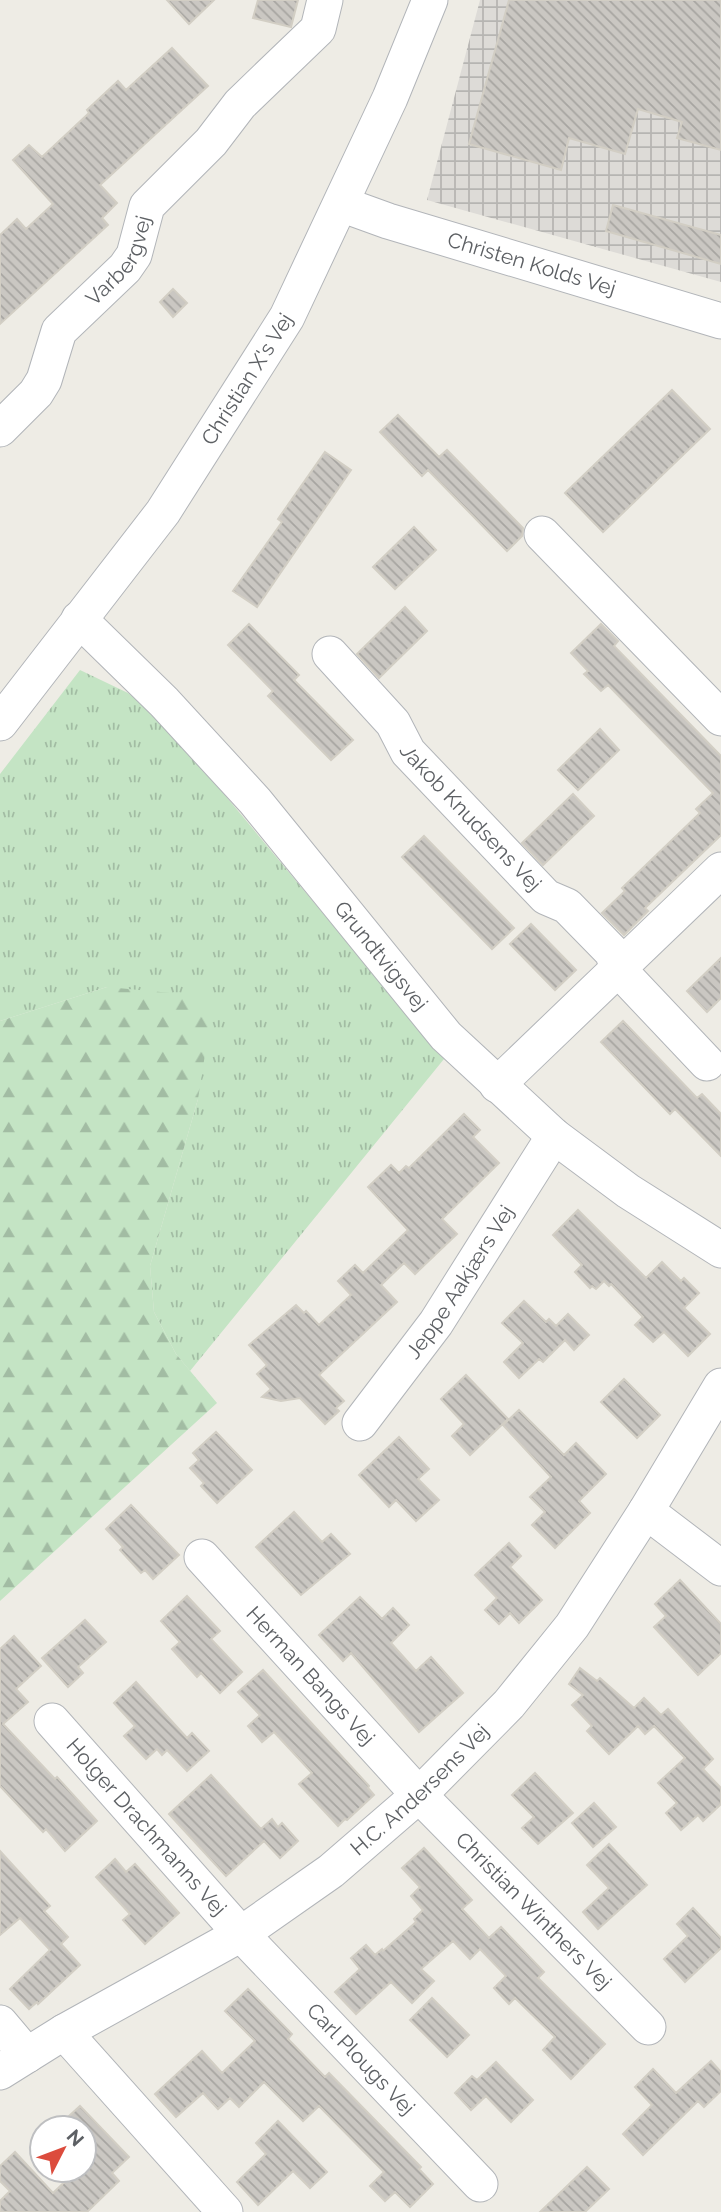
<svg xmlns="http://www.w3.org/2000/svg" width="721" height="2212" viewBox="0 0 721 2212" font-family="Raleway,sans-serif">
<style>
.industrial{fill:url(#industrial-grid)}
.grass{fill:url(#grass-tufts)}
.forest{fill:url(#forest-firs)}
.building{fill:url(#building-back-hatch);stroke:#d2cec4;stroke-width:2}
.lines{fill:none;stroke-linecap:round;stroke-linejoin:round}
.minor-casing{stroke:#b2b5b9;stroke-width:37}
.minor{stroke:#fff;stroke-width:35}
.labels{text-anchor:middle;stroke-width:7;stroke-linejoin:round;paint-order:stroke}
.street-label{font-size:21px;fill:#5d6064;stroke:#fff}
</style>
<defs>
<pattern id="industrial-grid" width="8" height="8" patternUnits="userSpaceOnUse" patternTransform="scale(1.75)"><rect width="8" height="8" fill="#dddbd7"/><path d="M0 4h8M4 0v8" fill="none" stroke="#b6b5b2"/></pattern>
<pattern id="grass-tufts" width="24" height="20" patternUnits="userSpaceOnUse" patternTransform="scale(1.75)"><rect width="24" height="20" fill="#c4e4c4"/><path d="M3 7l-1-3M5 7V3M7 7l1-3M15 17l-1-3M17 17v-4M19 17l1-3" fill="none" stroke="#a2bca3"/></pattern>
<pattern id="forest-firs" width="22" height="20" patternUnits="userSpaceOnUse" patternTransform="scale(1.75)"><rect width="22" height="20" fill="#c4e4c4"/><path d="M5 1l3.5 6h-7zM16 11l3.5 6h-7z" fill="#a2bca3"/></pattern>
<pattern id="building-back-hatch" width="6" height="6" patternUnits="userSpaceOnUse" patternTransform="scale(1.75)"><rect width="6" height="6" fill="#cac7c2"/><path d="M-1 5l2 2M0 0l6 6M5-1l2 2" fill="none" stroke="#a7a5a1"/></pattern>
</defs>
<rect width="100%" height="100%" fill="#eeece5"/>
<!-- industrial -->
<path class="industrial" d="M480 0H721V282L427 200Z"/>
<!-- grass -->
<path class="grass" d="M80 670 128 693 165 723 444 1059 190 1371 176 1354 154 1312 150 1266 198 1099 107 987 0 1021V774Z"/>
<!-- forest -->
<path class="forest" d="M107 987 214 997 198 1099 150 1266 154 1312 176 1354 217 1403 0 1601V1021Z"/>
<!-- building -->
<path class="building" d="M167 0H214L189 24Z
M258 0H298L291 27 253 18Z
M509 0H721V150L677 138 682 122 638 109 625 154 569 138 561 170 469 144Z
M172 48 208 86 100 185 117 203 102 218 108 225 0 324V235L17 219 26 229 53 204 13 160 29 145 42 157 89 113 87 110 118 81 126 90Z
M613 205 721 235V264L606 231Z
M173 289 187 303 173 317 160 302Z
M672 390 710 429 603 532 565 493Z
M398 415 439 457 447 450 523 528 522 536 507 551 428 470 422 476 380 432Z
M325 452 351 470 257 607 233 591 282 522 278 519Z
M414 527 436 550 395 589 373 567Z
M405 607 427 631 379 678 357 654Z
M249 624 299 675 294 680 353 740 331 760 268 696 273 691 228 645Z
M601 624 618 641 614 646 721 756V835L645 908 648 911 624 935 602 913 625 891 622 888 700 813 696 809 713 793 608 685 601 691 584 674 588 671 571 653Z
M600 729 619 750 578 790 558 770Z
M573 794 594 816 543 865 522 843Z
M424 836 514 928 492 949 402 857Z
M531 924 576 970 555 990 510 944Z
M721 958V998L707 1012 687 991Z
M623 1021 697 1098 702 1094 721 1114V1156L675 1109 670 1114 601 1042Z
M464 1114 480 1130 473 1137 499 1163 442 1219 457 1234 415 1274 404 1263 381 1285 397 1302 319 1375 344 1401 336 1408 339 1411 325 1424 300 1398 281 1401 262 1397 271 1389 257 1374 267 1365 249 1345 296 1305 304 1313 306 1311 319 1325 351 1295 338 1281 355 1265 363 1273 408 1230 368 1187 391 1165 399 1173 406 1166 409 1168Z
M578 1210 646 1278 662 1262 681 1281 684 1278 699 1293 684 1308 710 1334 688 1356 664 1332 653 1342 635 1325 643 1317 611 1284 609 1286 604 1281 596 1289 592 1286 590 1288 575 1272 582 1265 553 1235Z
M524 1301 546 1322 549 1319 556 1326 568 1314 589 1335 574 1350 565 1340 543 1362 539 1359 519 1378 504 1362 523 1343 502 1323Z
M466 1375 508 1419 470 1455 452 1436 464 1424 441 1399Z
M624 1379 660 1415 637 1438 601 1402Z
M519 1410 564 1455 576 1443 606 1474 579 1501 590 1513 555 1548 532 1525 545 1512 530 1497 551 1477 503 1425Z
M216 1432 252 1470 217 1503 201 1486 204 1483 190 1468 199 1460 193 1453Z
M399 1437 429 1469 418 1479 439 1500 416 1521 396 1500 389 1507 359 1475Z
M131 1505 179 1555 153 1579 145 1570 141 1573 120 1550 123 1547 106 1529Z
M294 1512 322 1542 331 1534 350 1554 301 1595 256 1547Z
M509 1543 521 1556 510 1567 542 1600 519 1623 510 1613 499 1624 485 1610 497 1598 475 1575Z
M680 1580 721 1624V1653L698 1675 654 1627 666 1616 655 1604Z
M187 1596 220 1631 211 1639 242 1672 220 1693 201 1673 197 1677 172 1649 180 1642 161 1621Z
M360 1597 382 1619 393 1608 409 1625 391 1643 416 1671 431 1657 463 1693 419 1732 351 1653 343 1661 319 1635Z
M85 1620 106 1642 78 1667 83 1673 68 1687 42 1658Z
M14 1636 41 1666 16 1689 28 1702 3 1724 55 1779 57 1777 97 1821 65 1851 46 1829 43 1832 0 1786V1649Z
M580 1668 597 1681 600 1678 634 1708 644 1698 661 1715 668 1709 713 1759 703 1769 721 1788V1804L703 1821 698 1815 681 1830 666 1813 677 1803 658 1783 685 1758 654 1726 645 1734 638 1726 609 1754 587 1731 592 1726 572 1705 583 1695 569 1684Z
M263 1670 369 1786 368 1788 374 1795 347 1820 345 1819 338 1826 299 1784 312 1773 274 1732 262 1742 248 1726 260 1715 238 1692Z
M136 1682 187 1738 192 1733 209 1751 187 1771 167 1750 162 1755 157 1749 146 1759 124 1736 135 1726 114 1703Z
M535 1773 573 1813 538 1844 522 1828 534 1817 512 1795Z
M211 1775 261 1829 272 1819 278 1827 282 1823 298 1841 280 1858 264 1841 226 1876 169 1814Z
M594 1803 616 1827 593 1847 572 1823Z
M609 1844 647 1885 598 1929 583 1912 609 1888 587 1865Z
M424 1848 472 1900 462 1909 489 1938 501 1927 544 1972 538 1978 605 2044 571 2079 543 2050 555 2037 515 1998 509 2004 494 1988 506 1976 480 1949 470 1959 453 1941 421 1969 434 1981 412 2003 391 1982 356 2014 335 1992 360 1969 351 1958 366 1945 375 1955 382 1949 383 1951 416 1922 414 1919 423 1910 411 1896 420 1887 402 1868Z
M0 1851 50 1906 44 1911 68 1937 61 1944 80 1965 38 2004 37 2002 29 2009 10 1989 50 1950 20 1918 0 1935Z
M115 1859 126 1872 135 1864 179 1913 145 1944 123 1920 130 1914 96 1877Z
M693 1908 721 1938V1948L685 1982 664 1959 688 1936 677 1924Z
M248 1989 292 2034 288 2039 325 2077 329 2073 421 2167 419 2169 433 2184 410 2207 395 2192 385 2201 370 2186 384 2172 319 2106 303 2121 264 2082 239 2107 230 2098 218 2109 203 2093 176 2117 155 2094 202 2051 222 2073 255 2041 225 2011Z
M432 1998 469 2035 447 2057 410 2020Z
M711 2061 721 2072V2091L704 2107 698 2101 643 2155 623 2134 652 2105 635 2087 653 2069 676 2093Z
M496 2062 533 2100 511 2122 486 2096 471 2110 455 2093 472 2076 477 2080Z
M80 2106 129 2157 112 2173 119 2181 87 2212H0V2201L10 2191 0 2181V2166L15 2152 53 2193 77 2170H84V2128H56Z
M278 2121 327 2172 310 2188 293 2171 258 2205 237 2182 266 2154 256 2143Z
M587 2167 609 2189 585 2212H540Z"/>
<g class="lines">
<!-- minor casing -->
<g class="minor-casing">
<g id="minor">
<path id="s1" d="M341 204 388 221 721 321"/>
<path id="s2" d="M0 429 36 393 44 380 59 331 125 268 134 255 147 206 211 142 240 104 318 29 325 0"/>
<path d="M542 534 721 718"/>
<path id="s3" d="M79 619 164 702 255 801 446 1036 554 1136 628 1191 721 1250"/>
<path id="s4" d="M330 654 393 723 408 752 546 897 567 906 612 952 619 970 707 1063"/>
<path id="s5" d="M0 723 163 512 287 317 390 98 430 0"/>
<path d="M497 1085 721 870"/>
<path id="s6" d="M360 1423 436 1323 554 1136"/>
<path d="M646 1511 721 1568"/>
<path id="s7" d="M202 1557 419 1795 648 2027"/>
<path id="s8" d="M52 1721 241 1934 480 2184"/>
<path d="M0 2023 27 2055"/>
<path d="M64 2032 225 2212"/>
<path id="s9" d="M0 2072 64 2032 241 1934 331 1871 419 1795 509 1704 572 1626 646 1511 721 1386"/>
</g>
</g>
<!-- minor -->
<use href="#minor" class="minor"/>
</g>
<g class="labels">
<!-- street labels -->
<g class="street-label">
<text dy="7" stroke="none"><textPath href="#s2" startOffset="212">Varbergvej</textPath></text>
<text dy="7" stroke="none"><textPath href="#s1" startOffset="200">Christen Kolds Vej</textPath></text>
<text dy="7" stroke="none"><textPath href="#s5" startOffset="424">Christian X's Vej</textPath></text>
<text dy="7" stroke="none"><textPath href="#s4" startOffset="217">Jakob Knudsens Vej</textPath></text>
<text dy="7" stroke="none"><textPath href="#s3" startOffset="453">Grundtvigsvej</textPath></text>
<text dy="7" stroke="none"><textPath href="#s6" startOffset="173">Jeppe Aakjærs Vej</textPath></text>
<text dy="7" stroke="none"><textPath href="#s7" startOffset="161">Herman Bangs Vej</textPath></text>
<text dy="7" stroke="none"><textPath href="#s9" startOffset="508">H.C. Andersens Vej</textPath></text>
<text dy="7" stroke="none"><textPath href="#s8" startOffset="142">Holger Drachmanns Vej</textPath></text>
<text dy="7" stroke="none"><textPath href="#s7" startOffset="485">Christian Winthers Vej</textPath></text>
<text dy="7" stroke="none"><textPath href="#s8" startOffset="458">Carl Plougs Vej</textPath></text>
</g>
</g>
<!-- north arrow -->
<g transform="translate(63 2149) rotate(48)"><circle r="33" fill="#ffffff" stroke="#bebfc1" stroke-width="2"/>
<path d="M0-5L12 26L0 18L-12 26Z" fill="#dc4c3d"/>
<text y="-10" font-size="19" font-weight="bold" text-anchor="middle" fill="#5d6064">N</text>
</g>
</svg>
